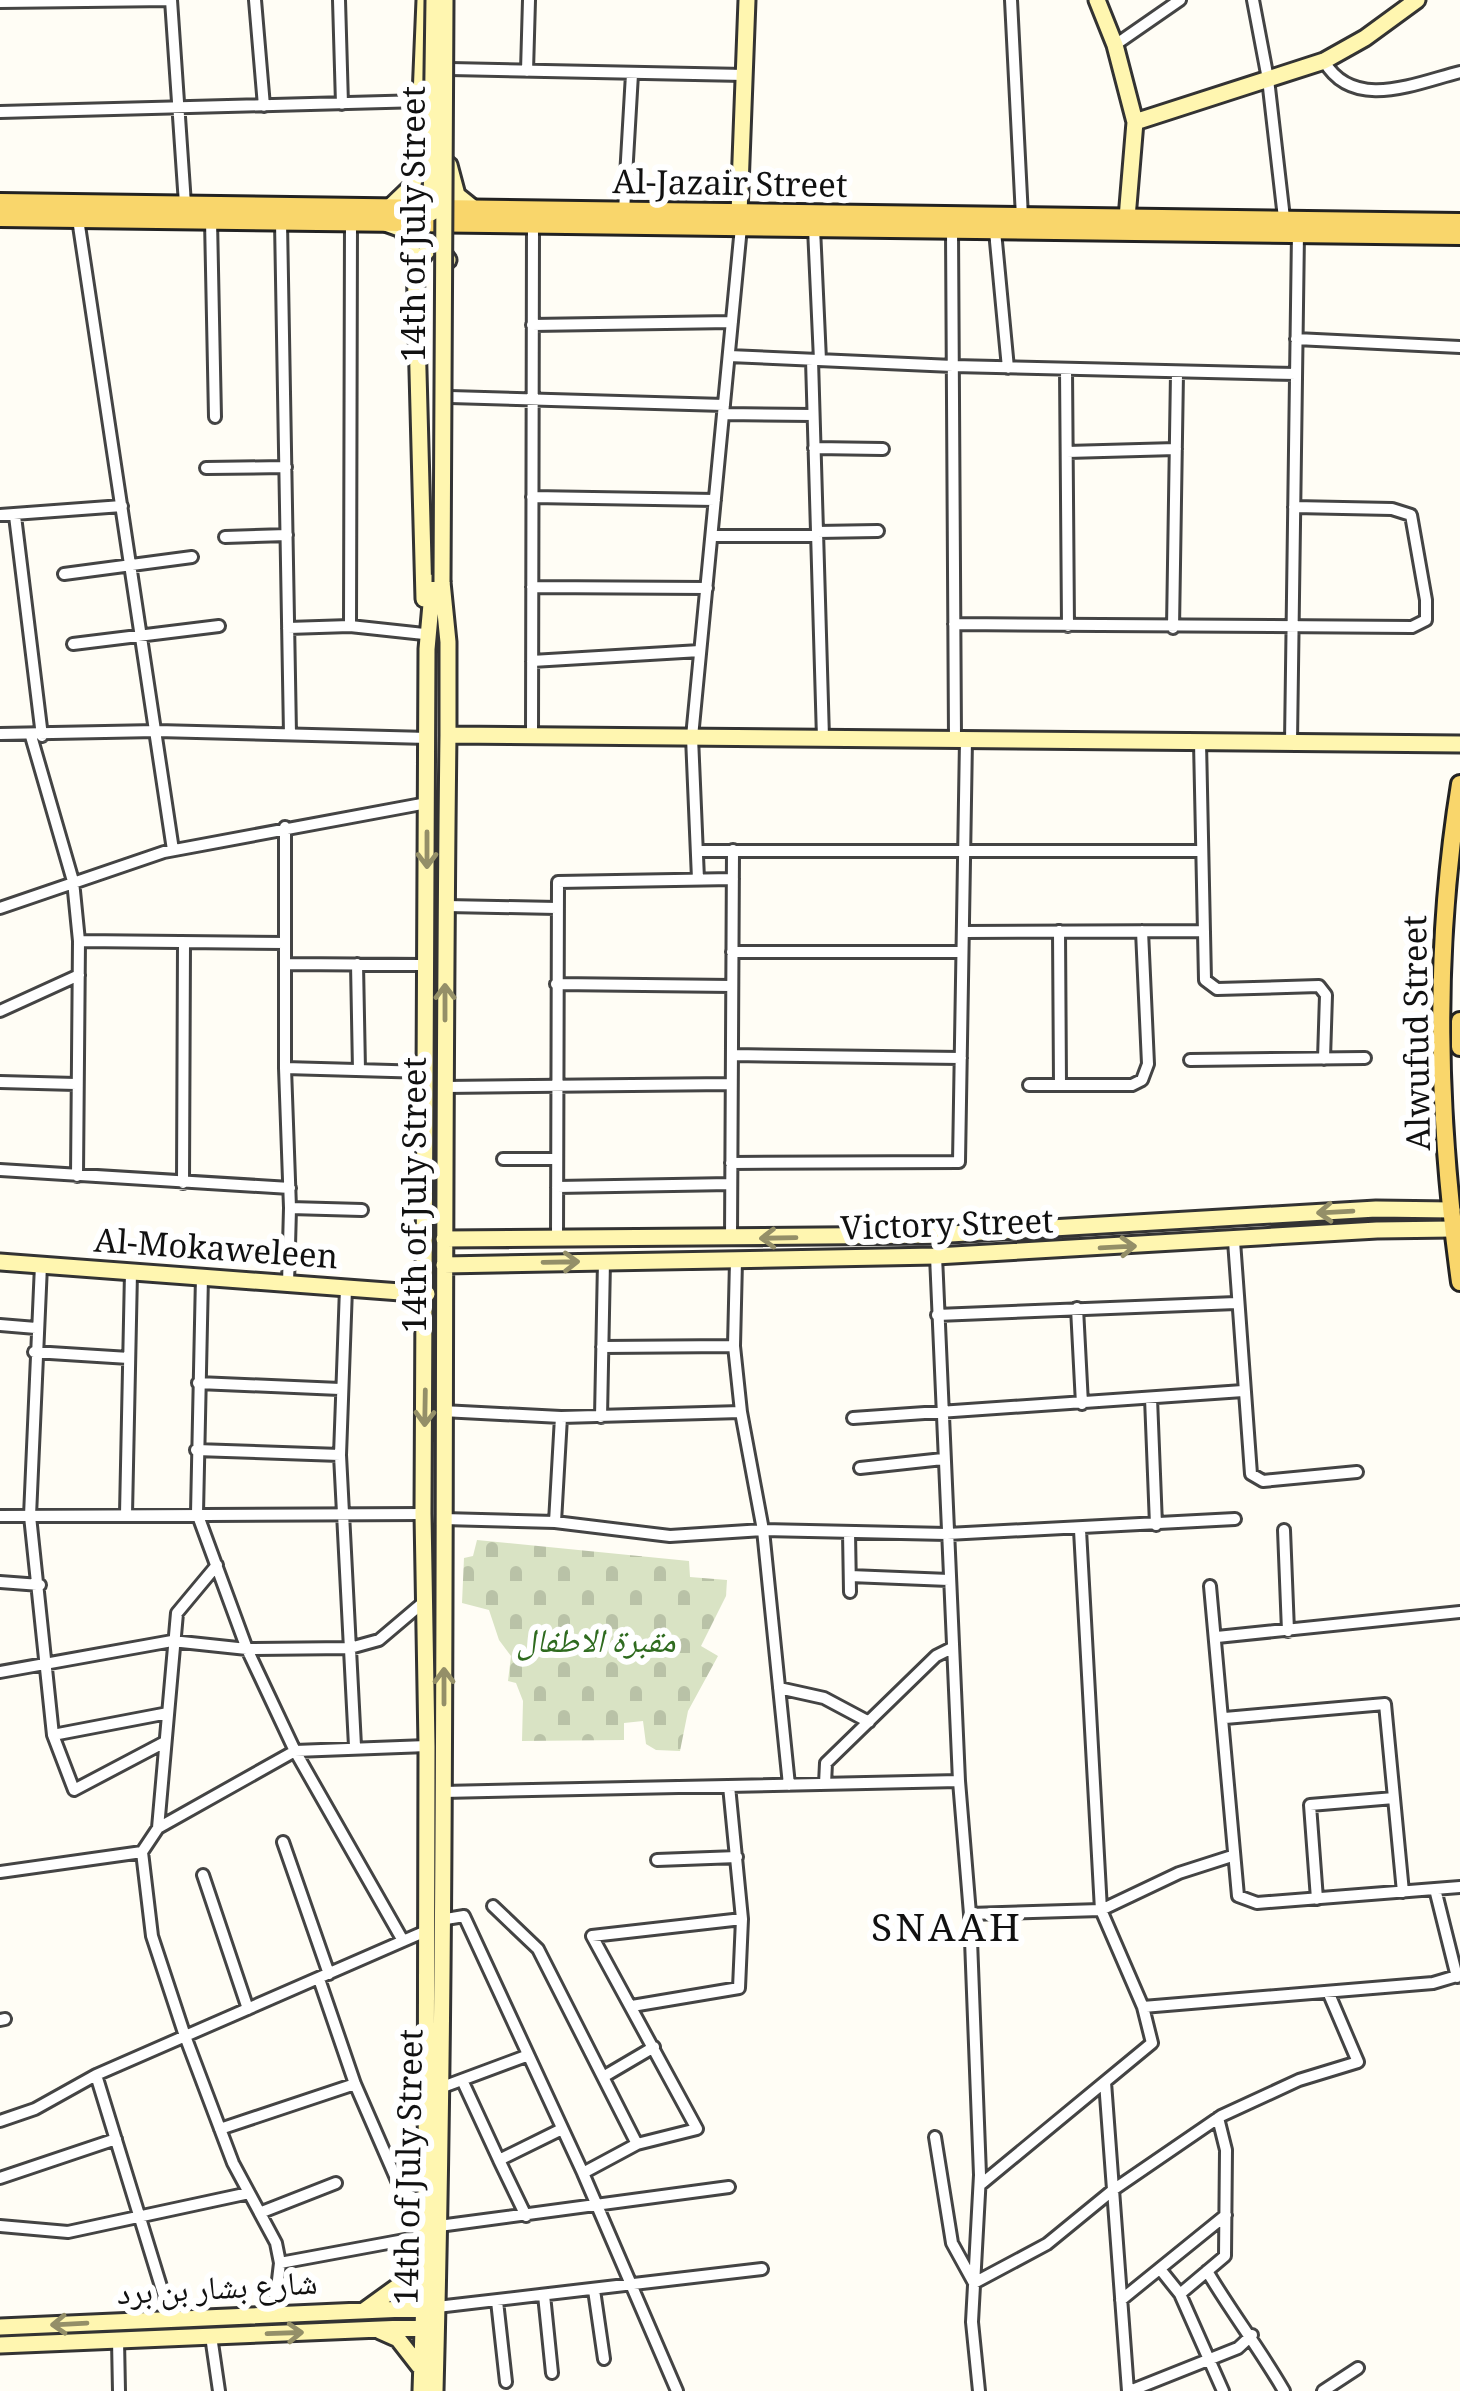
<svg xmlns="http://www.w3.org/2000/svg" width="1460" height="2391" viewBox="0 0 1460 2391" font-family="Georgia,'Noto Naskh Arabic',serif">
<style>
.cemetery{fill:url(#cemetery-stones)}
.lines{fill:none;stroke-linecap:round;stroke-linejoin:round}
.street-casing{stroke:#444;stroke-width:16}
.secondary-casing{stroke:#333;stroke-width:21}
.primary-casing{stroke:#222;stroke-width:22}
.street{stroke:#fff;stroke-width:10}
.secondary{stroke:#fff6b0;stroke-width:15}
.primary{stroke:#f9d66b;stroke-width:16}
.secondary-bridge-casing{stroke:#333;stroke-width:21;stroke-linecap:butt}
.secondary-bridge{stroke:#fff6b0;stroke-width:15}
.oneway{stroke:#948f68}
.labels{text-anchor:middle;stroke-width:12;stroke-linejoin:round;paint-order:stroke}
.street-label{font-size:33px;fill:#111;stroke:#fff}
.park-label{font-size:33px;font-style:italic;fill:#2f6b1f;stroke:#fff}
.quarter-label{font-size:39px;letter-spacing:3px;fill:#111;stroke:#fff}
</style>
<defs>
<pattern id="cemetery-stones" width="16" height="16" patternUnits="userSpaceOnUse" patternTransform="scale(3)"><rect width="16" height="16" fill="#d9e3c4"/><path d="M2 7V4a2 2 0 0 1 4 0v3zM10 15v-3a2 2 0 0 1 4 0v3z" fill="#b9c2a7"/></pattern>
</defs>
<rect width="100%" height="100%" fill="#fffdf5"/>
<!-- cemetery -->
<path class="cemetery" d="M477 1540 689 1561 690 1577 727 1580 726 1596 701 1646 718 1656 688 1711 680 1751 656 1750 646 1744 643 1721 624 1723V1740L522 1741 523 1701 516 1683 508 1681 511 1656 499 1640 489 1610 462 1603 464 1558 473 1556Z"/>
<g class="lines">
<!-- street casing -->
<g class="street-casing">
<path id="street" d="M171 0 185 204
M255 0 264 106
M339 0 342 104
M1011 0 1022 217
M1253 0 1268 79 1284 218
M0 2 171 0
M1115 45 1180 0
M1324 61C1353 112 1416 83 1460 72
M450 69 744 75
M527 71 529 0
M0 112 423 101
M624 211 632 74
M78 219 173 850
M211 220 215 417
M281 222 290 734
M814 228 820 360
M952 230 955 739
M995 231 1008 368
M532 325 732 322
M1296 339 1460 347
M729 356 953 366 1296 374
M812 360 823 738
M1066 369 1068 626
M450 397 724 405
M723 414 813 415
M814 448 883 449
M1067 452 1176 449
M206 468 286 467
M532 497 715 500
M0 515 122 506
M15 516 42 736
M817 532 878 531
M712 536H817
M225 537 287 535
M64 574 192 557
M532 587 707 588
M954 624 1412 627 1426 620V600L1411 515 1392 509 1294 507
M350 626 351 222
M288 628 350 626 424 634
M1173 628 1177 373
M73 644 219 626
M532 661 700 651
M0 734 157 731 428 738
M31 736 73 881 79 941 77 1176
M532 736 533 224
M1200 742 1205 980 1217 989 1319 986 1326 995 1324 1059
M1291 742 1298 233
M285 827V1068L290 1208 288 1284
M697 851H1201
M698 879 692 737 741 227
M446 906 557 908
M0 908 164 852 427 803
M1059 931 1060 1084
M963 932 1201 931
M79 941 285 943
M732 952H962
M285 964 427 965
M357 964 359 1070
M556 984 732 986
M0 1011 79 975
M732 1055 961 1058
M1190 1060 1365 1058
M285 1068 427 1072
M0 1082 76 1084
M1029 1085H1132L1142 1080 1148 1064 1142 931
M445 1087 731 1084
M503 1159H557
M731 1163 959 1162 966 740
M0 1170 290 1188
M183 1183 184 944
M557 1187 731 1184
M290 1208 362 1210
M557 1238 558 882 733 879
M731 1238 733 850
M1234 1241 1251 1474 1263 1481 1357 1472
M936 1256 959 1781 970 1914 980 2175 972 2322 979 2391
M736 1261 734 1346 741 1412 763 1530 789 1785
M41 1265 30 1516 53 1735 74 1790 165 1742
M202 1276 197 1513 247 1649 295 1751 402 1939
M346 1288 340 1455 355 1746
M1077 1308 1082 1404
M937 1315 1236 1303
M0 1325 36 1328
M602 1347 734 1346
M34 1352 129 1358
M198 1383 340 1389
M1151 1398 1156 1525
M442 1411 561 1417 741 1412
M601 1417 604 1261
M853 1418 1243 1391
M196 1450 340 1455
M860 1468 943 1459
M126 1514 131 1272
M0 1516 423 1514
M443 1519 555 1522 670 1536 763 1530 947 1534 1235 1519
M555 1522 561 1417
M1284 1530 1288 1631
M849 1532 850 1592
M850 1576 949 1580
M0 1582 40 1585
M1210 1586 1238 1896 1257 1903 1460 1887
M1217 1637 1460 1612
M0 1672 172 1641 247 1649 350 1648 379 1640 425 1601
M779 1688 824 1698 869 1722
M1225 1718 1385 1704 1403 1892
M53 1735 168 1713
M825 1784 826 1763 936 1656 952 1648
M443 1792 959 1781
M158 1828 177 1613 217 1565
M283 1842 329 1974
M657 1860 737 1857
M0 1872 142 1852
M203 1875 248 2009
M1435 1889 1457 1977
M1317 1899 1310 1805 1394 1798
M493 1906 538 1949 637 2144
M970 1914 1101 1910 1179 1873 1232 1856
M440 1920 464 1916 583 2173 677 2391
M319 1979 355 2084 402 2192 425 2203
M632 2006 739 1988 742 1919 729 1786
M1143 2007 1433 1983 1460 1975
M0 2020 5 2019
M96 2075 171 2319
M603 2077 654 2047
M462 2080 499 2160
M1105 2082 1128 2391
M440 2088 526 2056
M0 2121 35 2109 96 2075 426 1931
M220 2129 355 2084
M935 2137 952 2243 974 2283 1047 2244 1113 2190 1221 2116 1299 2080 1358 2062 1329 1994
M583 2173 637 2144 697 2129 592 1936 742 1919
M0 2178 116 2139
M980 2185 1152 2043 1143 2007 1101 1910 1080 1530
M262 2212 336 2183
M526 2216 499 2160 562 2129
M0 2226 68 2232 249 2193
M439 2226 729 2187
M280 2263 426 2236
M1160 2269 1180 2294 1223 2391
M1207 2271C1231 2312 1260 2349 1284 2391
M594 2290 604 2359
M1180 2294 1225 2256 1226 2150 1218 2118
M544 2295 552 2373
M1121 2300 1226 2215
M497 2301 506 2382
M437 2307 762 2269
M274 2314 280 2263 276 2243 233 2163 185 2036 152 1936 142 1852 158 1828 295 1751 427 1746
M211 2336 219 2391
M118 2340 119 2391
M1130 2391 1238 2348 1252 2335
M1323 2391 1358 2368"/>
</g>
<!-- secondary casing -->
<g class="secondary-casing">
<path id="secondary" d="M1097 0 1115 45 1135 122 1127 218
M1135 122 1324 61 1365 38 1417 0
M449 165 457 195 472 207
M389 208 412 186 418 169 425 0
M739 214 747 0
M388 224 402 229 415 258 424 599
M416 265 430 247 440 249 448 260
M448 735 1460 744
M444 1239 933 1235 1376 1209 1452 1210
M0 1262 427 1294
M444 1265 936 1256 1377 1230 1453 1229
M365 2310 401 2284 420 2250
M0 2327 428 2308
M380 2331 398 2339 419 2366
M0 2345 429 2327
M421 2391 426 2236 427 1746 423 1514 427 649 433 582
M435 2391C449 1839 441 1287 448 735V642L442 582"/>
</g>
<!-- primary casing -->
<g class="primary-casing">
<path id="primary" d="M0 202 1460 222
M0 218 1460 236
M1460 784C1433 951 1437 1115 1460 1282
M1460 1021V1047"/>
</g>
<!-- street -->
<use href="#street" class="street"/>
<!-- secondary -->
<use href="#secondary" class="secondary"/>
<!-- primary -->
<use href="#primary" class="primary"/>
<!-- secondary-bridge casing -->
<g class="secondary-bridge-casing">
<path id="secondary-bridge" d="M431 213 434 0
M442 582 445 0"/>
</g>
<!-- secondary-bridge -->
<use href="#secondary-bridge" class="secondary-bridge"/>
</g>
<!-- one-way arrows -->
<defs><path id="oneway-shaft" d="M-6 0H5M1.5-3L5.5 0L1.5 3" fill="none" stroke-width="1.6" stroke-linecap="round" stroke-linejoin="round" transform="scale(3)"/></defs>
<g class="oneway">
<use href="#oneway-shaft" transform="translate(427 850) rotate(90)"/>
<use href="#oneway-shaft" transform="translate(445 1002) rotate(-90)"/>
<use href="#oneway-shaft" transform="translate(1335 1212) rotate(177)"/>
<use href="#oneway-shaft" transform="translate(778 1238) rotate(179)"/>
<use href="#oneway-shaft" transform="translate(1118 1247) rotate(-3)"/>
<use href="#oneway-shaft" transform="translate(561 1262) rotate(-1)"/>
<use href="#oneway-shaft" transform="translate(425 1408) rotate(91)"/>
<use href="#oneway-shaft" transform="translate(444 1686) rotate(-90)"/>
<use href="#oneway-shaft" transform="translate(69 2324) rotate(177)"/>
<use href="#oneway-shaft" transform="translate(285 2333) rotate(-2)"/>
</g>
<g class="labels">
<!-- street labels -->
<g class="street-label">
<text transform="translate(730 183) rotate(1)" y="12">Al-Jazair Street</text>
<text transform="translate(413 224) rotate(-90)" y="12">14th of July Street</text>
<text transform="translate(1416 1033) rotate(-91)" y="12">Alwufud Street</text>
<text transform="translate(414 1195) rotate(-90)" y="12">14th of July Street</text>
<text transform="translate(947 1224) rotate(-2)" y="12">Victory Street</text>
<text transform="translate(216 1248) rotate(4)" y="12">Al-Mokaweleen</text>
<text transform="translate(408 2167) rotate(-89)" y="12">14th of July Street</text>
<text transform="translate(217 2287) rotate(-3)" y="12">شارع بشار بن برد</text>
</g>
<!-- park labels -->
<g class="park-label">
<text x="596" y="1652">مقبرة الاطفال</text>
</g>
<!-- quarter labels -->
<g class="quarter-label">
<text x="947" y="1941">SNAAH</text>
</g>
</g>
</svg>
